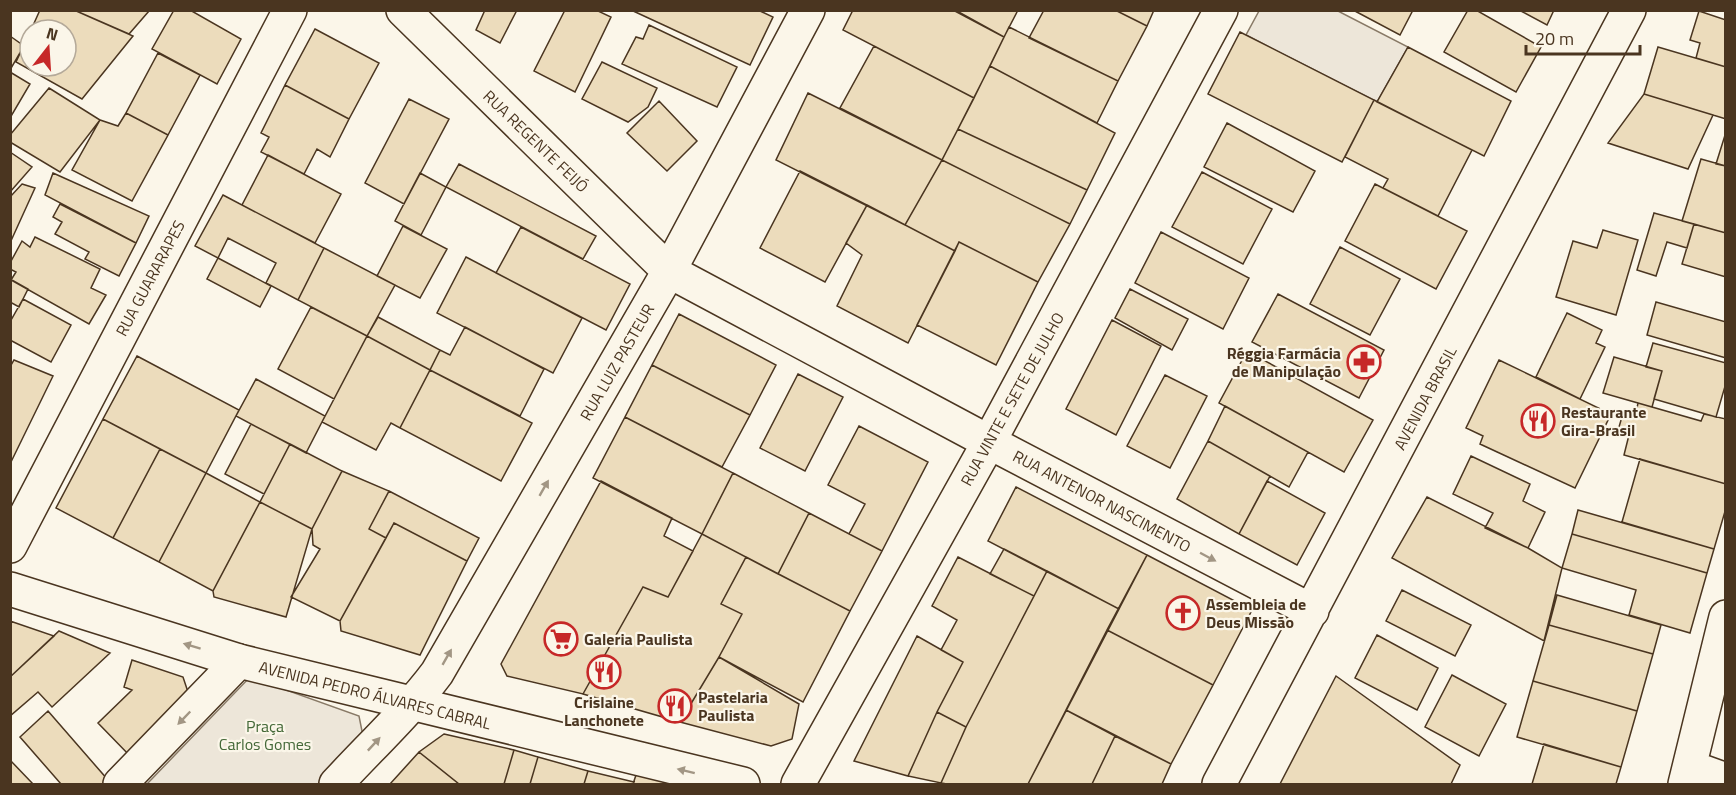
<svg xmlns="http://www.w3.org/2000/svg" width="1736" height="795" viewBox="0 0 1736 795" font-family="'Titillium Web',sans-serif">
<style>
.green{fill:#ede6d9;stroke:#887966;stroke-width:1.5}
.building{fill:#ecdcbc;stroke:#4a3520;stroke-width:1.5}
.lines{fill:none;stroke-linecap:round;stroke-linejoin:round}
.minor-casing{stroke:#4a3520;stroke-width:36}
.secondary-casing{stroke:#4a3520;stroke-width:36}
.minor{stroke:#fbf6e9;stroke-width:33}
.secondary{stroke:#fbf6e9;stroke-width:33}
.oneway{fill:#a29684}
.labels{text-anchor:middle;stroke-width:4.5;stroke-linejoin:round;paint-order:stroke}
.street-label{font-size:16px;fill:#4a3520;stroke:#fbf6e9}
.poi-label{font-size:16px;font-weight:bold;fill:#4a3520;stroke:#fbf6e9;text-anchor:start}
.park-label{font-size:16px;fill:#436837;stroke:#fbf6e9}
</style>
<rect width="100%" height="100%" fill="#fbf6e9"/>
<!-- green -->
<path class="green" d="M1259 11H1338L1408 47 1377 102 1246 35Z
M250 677 359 716 363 736 318 784H147Z"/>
<!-- building -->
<path class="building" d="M40 10H74L133 36 82 99 16 62 30 32V66H66V30H31Z
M74 10H148L149 11 129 34Z
M174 10H190L241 39 217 84 152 49Z
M485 10H517L500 43 476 30Z
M565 10H596L611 17 575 92 534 71Z
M631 10H758L773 17 750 65Z
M853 10H953L1004 37 974 98 843 30Z
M955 10H1018L1004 37Z
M1044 10H1115L1147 26 1118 81 1029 38Z
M1115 10H1154L1147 26Z
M1353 10H1413L1400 35Z
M1468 10H1476L1541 47 1516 92 1444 52Z
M1519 10H1554L1547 25Z
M1699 11 1726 20V67L1696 58 1700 43 1690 40Z
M649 25 737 67 717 107 622 64 636 37 643 39Z
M1009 27 1118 81 1097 123 990 66Z
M315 29 379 63 349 119 285 85Z
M1240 32 1374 100 1342 162 1208 94Z
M10 36 24 46 10 70Z
M874 46 974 98 942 160 840 108Z
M1408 47 1511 101 1484 156 1377 102Z
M1658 47 1726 67V119L1644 94Z
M158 53 200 75 168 135 126 113Z
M602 62 657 88 648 107 628 122 582 99Z
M990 66 1115 133 1087 190 958 129Z
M10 72 30 84 10 118Z
M285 85 349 119 330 157 317 149 304 174 261 152 269 137 261 133Z
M49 88 100 120 60 172 10 142V135Z
M808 93 942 160 905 225 776 160Z
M1644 94 1713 115 1688 169 1608 143Z
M409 99 449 119 404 204 365 183Z
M1374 100 1472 150 1438 216 1383 188 1388 179 1345 157Z
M659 101 697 141 667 171 627 133Z
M126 113 168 135 132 201 72 170 100 120 118 126Z
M1227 123 1315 171 1293 212 1204 167Z
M958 129 1087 190 1070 224 942 160Z
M1726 132V166L1716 164Z
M10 152 32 167 10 192Z
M268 155 341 194 315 243 242 205Z
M1701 159 1726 166V233L1682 221Z
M942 160 1070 224 1038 282 959 242 955 251 905 225Z
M459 164 596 236 583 259 446 187Z
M800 171 867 205 825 282 760 248Z
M1202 172 1272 209 1243 264 1172 227Z
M53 173 149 216 136 243 45 195Z
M420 173 446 187 421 235 395 221Z
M22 184 35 188 10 243V197Z
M1375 184 1467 231 1436 289 1345 241Z
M223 195 324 248 298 300 266 283 276 263 228 238 218 258 195 246Z
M60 204 136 243 119 276 85 259 89 252 55 234 62 222 53 217Z
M867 205 955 251 908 343 837 306 862 255 846 243Z
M1654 213 1694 224 1687 248 1667 242 1656 276 1637 270Z
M1694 224 1726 233V277L1682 264Z
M403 226 447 249 420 298 377 276Z
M521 227 630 284 606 330 496 273Z
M1603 230 1638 240 1616 315 1556 297 1573 241 1597 248Z
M1161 232 1249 278 1223 329 1135 283Z
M35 237 100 269 91 288 106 295 89 324 11 280 16 272 10 269V263L22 241 30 247Z
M959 242 1038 282 996 365 917 325Z
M1340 247 1400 279 1370 335 1310 304Z
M324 248 395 285 367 336 298 300Z
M466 257 582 318 553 373 437 313Z
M218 258 271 286 260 307 207 279Z
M10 279 28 289 19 307 10 302Z
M1130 289 1188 319 1172 350 1115 318Z
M1278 294 1384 350 1359 398 1252 342Z
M23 299 71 325 51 362 10 340V322Z
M1656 302 1726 322V358L1647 335Z
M311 307 367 336 334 399 278 369Z
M1567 313 1602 330 1596 343 1605 347 1580 399 1536 377Z
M679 314 776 365 750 415 652 365Z
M378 317 440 350 430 370 367 336Z
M1112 320 1161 346 1116 435 1066 409Z
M465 327 544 369 520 416 430 370 440 350 450 355Z
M367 336 430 370 400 428 391 423 376 450 322 422Z
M1653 343 1726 363V383L1716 417 1654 399 1662 371 1646 367Z
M1247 351 1373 420 1344 472 1219 403Z
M137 356 239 410 206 473 103 419Z
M1614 357 1662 371 1652 407 1603 393Z
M14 360 53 376 10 464V367Z
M1499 360 1611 414 1575 488 1480 444 1483 436 1466 428Z
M652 365 750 415 722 467 625 417Z
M430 370 532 423 501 481 400 428Z
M798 374 843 397 805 471 760 448Z
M1165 375 1207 396 1170 468 1127 446Z
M256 379 325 416 306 453 236 416Z
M1638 403 1701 421 1704 414 1726 419V484L1624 455 1630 431 1619 427 1624 410 1636 413Z
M1225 406 1308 452 1289 487 1208 441Z
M625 417 733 473 702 534 593 478Z
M103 419 160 449 113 538 56 508Z
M251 424 290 444 264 494 225 474Z
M859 426 928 462 882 551 849 534 865 504 828 485Z
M1208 441 1270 476 1239 534 1177 499Z
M290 444 342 471 312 529 260 502Z
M160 449 206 473 159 562 113 538Z
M1471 456 1530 484 1523 501 1545 512 1528 548 1485 528 1493 513 1453 494Z
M1640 459 1726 484V508L1714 549 1622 522Z
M342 471 389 491 369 529 386 538 340 621 291 597 320 549 313 545 312 529Z
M206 473 260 502 213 591 159 562Z
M733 473 809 513 778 574 702 534Z
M601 481 672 518 664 536 693 551 668 597 643 587 583 694 507 676 501 664Z
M1267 481 1325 513 1297 565 1239 534Z
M1016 487 1147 555 1119 609 988 541Z
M389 491 479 538 467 561 394 523 386 538 369 529Z
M1427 497 1528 548 1562 568 1544 641 1392 558Z
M260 502 312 529 286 617 214 597 213 591Z
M1578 510 1714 549 1707 573 1572 534Z
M809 513 882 551 850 611 778 574Z
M394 523 467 561 420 655 341 631 340 621Z
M702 534 746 557 721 604 742 614 719 657 680 722 583 694 643 587 668 597Z
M1572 534 1707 573 1690 633 1629 615 1636 590 1562 568Z
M1004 549 1047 571 1034 596 990 574Z
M1147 555 1252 610 1213 685 1107 630Z
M746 557 850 611 803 702 719 657 742 614 721 604Z
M958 557 1034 596 966 727 937 712 963 662 941 650 957 620 932 606Z
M1047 571 1119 609 1028 784H947L941 783 966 727Z
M1402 590 1471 625 1455 656 1386 621Z
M1557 595 1661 625 1653 654 1549 625Z
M10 621 54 636 10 677Z
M1549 625 1653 654 1637 711 1533 681Z
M1107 630 1213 685 1171 764 1066 710Z
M59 631 110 653 52 707 38 692 10 716V677Z
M1377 635 1438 668 1417 710 1355 678Z
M917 636 963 662 937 712 908 776 854 761Z
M719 657 799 704 792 739 771 746 680 722Z
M132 660 183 677 191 701 132 758 98 723 132 690 124 687Z
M1452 675 1506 704 1479 756 1425 727Z
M1336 676 1460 765 1451 784H1280Z
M1533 681 1637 711 1621 767 1517 737Z
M1066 710 1115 736 1092 784H1028Z
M48 711 108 780 103 784H61L20 737Z
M937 712 966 727 941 783 908 776Z
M444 734 514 750 504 784H459L419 752Z
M1115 736 1171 764 1162 784H1092Z
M1544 744 1621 767 1616 784H1532Z
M514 750 538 757 530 784H504Z
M419 752 459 784H390Z
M538 757 588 771 584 784H530Z
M10 760 33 784H10Z
M588 771 634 782 633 784H584Z
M637 772 676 784H633Z"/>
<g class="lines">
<!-- minor casing -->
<g class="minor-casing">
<path id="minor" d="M403 10 669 271 989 442 1312 611
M10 546 290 10
M1690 767 1726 780
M120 784 239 661
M336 784C370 747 407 713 437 673L669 271 808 10
M798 784 989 442 1221 10
M1219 784 1629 10
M1685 784 1726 617"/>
</g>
<!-- secondary casing -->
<g class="secondary-casing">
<path id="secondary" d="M10 589 239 661 743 784"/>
</g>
<!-- minor -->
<use href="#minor" class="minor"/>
<!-- secondary -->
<use href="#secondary" class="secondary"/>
</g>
<!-- one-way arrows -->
<defs><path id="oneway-solid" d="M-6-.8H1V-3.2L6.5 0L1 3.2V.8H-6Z" transform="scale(1.5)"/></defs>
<g class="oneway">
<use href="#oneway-solid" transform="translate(544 488) rotate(-60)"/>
<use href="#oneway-solid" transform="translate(1208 557) rotate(28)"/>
<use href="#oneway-solid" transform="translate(192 646) rotate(-163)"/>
<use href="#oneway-solid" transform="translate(447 657) rotate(-60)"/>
<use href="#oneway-solid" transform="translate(184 718) rotate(134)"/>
<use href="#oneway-solid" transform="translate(374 744) rotate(-47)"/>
<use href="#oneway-solid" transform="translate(686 771) rotate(-166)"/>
</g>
<!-- icons -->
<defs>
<g id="pharmacy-ring" transform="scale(1.725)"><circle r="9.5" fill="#fbf6e9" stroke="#c62828" stroke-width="1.5"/><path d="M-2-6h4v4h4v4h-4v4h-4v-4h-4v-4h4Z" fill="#c62828"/></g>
<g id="restaurant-ring" transform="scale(1.725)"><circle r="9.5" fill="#fbf6e9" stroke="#c62828" stroke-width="1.5"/><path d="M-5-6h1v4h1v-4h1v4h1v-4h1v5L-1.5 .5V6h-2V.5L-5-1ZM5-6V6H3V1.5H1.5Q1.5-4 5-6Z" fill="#c62828"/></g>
<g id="church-ring" transform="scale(1.725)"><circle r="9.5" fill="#fbf6e9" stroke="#c62828" stroke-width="1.5"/><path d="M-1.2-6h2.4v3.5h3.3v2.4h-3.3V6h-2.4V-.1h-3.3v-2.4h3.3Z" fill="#c62828"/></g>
<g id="supermarket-ring" transform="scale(1.725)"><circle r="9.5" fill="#fbf6e9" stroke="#c62828" stroke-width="1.5"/><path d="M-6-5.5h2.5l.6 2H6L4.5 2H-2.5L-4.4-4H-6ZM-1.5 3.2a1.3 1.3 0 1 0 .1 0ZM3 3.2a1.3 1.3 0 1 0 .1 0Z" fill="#c62828"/></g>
</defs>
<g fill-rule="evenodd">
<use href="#pharmacy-ring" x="1364" y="362"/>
<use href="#restaurant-ring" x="1538" y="421"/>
<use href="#church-ring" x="1183" y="613"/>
<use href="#supermarket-ring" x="561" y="639"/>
<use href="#restaurant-ring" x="604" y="672"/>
<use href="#restaurant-ring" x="675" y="706"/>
</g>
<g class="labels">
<!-- street labels -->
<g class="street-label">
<text transform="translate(536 141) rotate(44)" y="6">RUA REGENTE FEIJÓ</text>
<text transform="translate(150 278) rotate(-62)" y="6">RUA GUARARAPES</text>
<text transform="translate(617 362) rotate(-60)" y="6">RUA LUIZ PASTEUR</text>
<text transform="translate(1425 398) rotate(-62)" y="6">AVENIDA BRASIL</text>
<text transform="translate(1012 399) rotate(-61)" y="6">RUA VINTE E SETE DE JULHO</text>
<text transform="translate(1102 501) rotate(28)" y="6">RUA ANTENOR NASCIMENTO</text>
<text transform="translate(375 695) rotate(14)" y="6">AVENIDA PEDRO ÁLVARES CABRAL</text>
</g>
<!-- poi labels -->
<g class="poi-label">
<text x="1341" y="359" text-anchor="end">Réggia Farmácia<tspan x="1341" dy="18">de Manipulação</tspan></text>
<text x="1561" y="418">Restaurante<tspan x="1561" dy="18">Gira-Brasil</tspan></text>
<text x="1206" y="610">Assembleia de<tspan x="1206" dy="18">Deus Missão</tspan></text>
<text x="584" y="645">Galeria Paulista</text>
<text x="698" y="703">Pastelaria<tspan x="698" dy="18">Paulista</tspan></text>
<text x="604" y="708" text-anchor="middle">Crislaine<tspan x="604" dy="18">Lanchonete</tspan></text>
</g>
<!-- park labels -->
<g class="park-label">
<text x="265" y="732">Praça<tspan x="265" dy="18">Carlos Gomes</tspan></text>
</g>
</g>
<!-- border -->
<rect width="1736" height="795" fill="none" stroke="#4a3520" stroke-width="24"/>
<!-- north arrow -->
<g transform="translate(48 48) rotate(17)"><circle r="28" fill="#fbf6e9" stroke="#b4a999" stroke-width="1.5"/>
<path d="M0-4.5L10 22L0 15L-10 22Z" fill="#c62828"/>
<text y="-9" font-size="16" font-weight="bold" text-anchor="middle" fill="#4a3520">N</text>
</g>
<!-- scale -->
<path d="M1526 45v9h114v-9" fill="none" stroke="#4a3520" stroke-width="3"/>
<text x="1535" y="45" font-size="18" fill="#4a3520" stroke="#fbf6e9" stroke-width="4.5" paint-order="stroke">20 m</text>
</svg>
